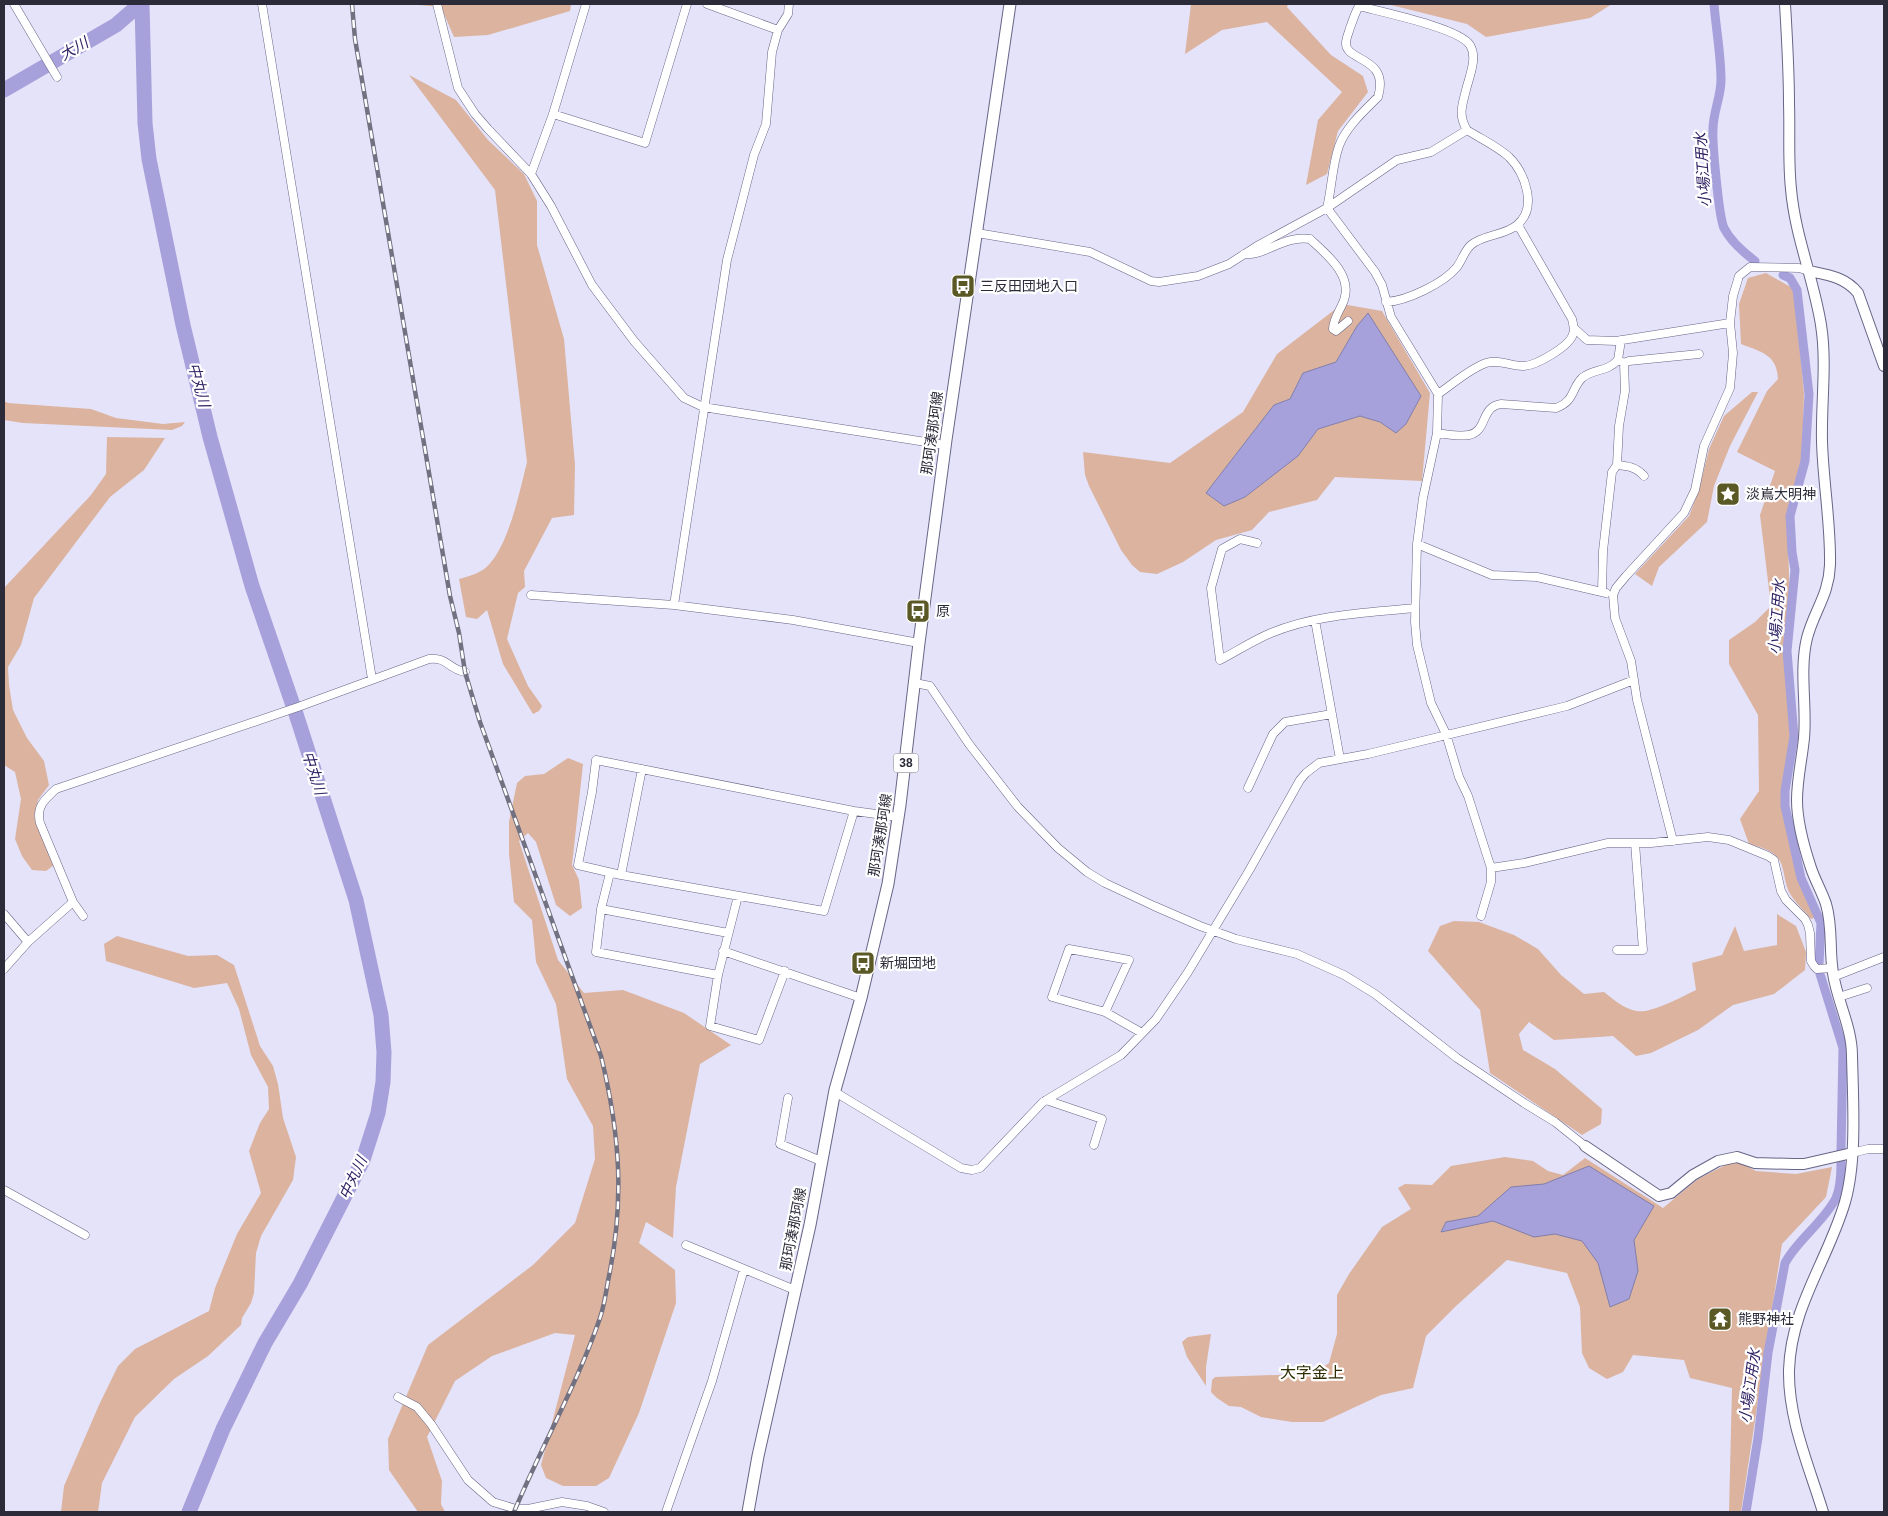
<svg xmlns="http://www.w3.org/2000/svg" width="1888" height="1516" viewBox="0 0 1888 1516" font-family="Helvetica,'Noto Sans JP',sans-serif">
<style>
.green{fill:#dcb39f;fill-rule:evenodd}
.water{fill:#a6a1db;stroke:#817eaa}
.lines{fill:none;stroke-linecap:round;stroke-linejoin:round}
.canal{stroke:#a6a1db;stroke-width:9}
.river{stroke:#a6a1db;stroke-width:15}
.street-casing{stroke:#676586;stroke-width:9}
.secondary-casing{stroke:#676586;stroke-width:12}
.primary-casing{stroke:#676586;stroke-width:13}
.street{stroke:#fff;stroke-width:8}
.secondary{stroke:#fff;stroke-width:10}
.primary{stroke:#fff;stroke-width:11}
.rail-casing{stroke:#727182;stroke-width:4.5}
.rail{stroke:#fff;stroke-width:2.5;stroke-dasharray:8;stroke-linecap:butt}
.labels{text-anchor:middle;stroke-width:4.5;stroke-linejoin:round;paint-order:stroke}
.shield{fill:#fff;stroke:#6b6b74;stroke-width:1}
.shield-label{font-size:12px;font-weight:bold;fill:#2c2b39}
.poi-label{font-size:14px;fill:#2c2b39;stroke:#fff;text-anchor:start}
.street-label{font-size:14px;fill:#2c2b39;stroke:#fff}
.water-label{font-size:15px;font-style:italic;fill:#302265;stroke:#fff}
.quarter-label{font-size:16px;fill:#2e2d02;stroke:#fff}
</style>
<rect width="100%" height="100%" fill="#e4e3f9"/>
<!-- green -->
<path class="green" d="M408 4H571L570 11 488 35 454 37 441 7Z
M1191 4H1288L1287 7 1331 55 1363 76 1368 92 1338 131 1327 174 1306 185 1318 120 1342 92 1267 22 1222 30 1185 54Z
M1387 4H1612L1590 18 1486 37 1467 24Z
M409 75 456 100 488 140 524 174 537 201V245L564 339 575 465 574 515 552 518 524 571 525 587 518 593 507 639 528 686 542 706 539 711 533 714 503 664 487 610 477 619 466 617 459 579C466 577 474 575 481 571 507 556 520 490 527 462L495 190Z
M1766 273 1794 289 1804 393 1802 459 1787 513 1790 604 1785 652 1791 736 1782 790 1783 807 1800 883 1817 917 1811 919C1804 910 1795 903 1789 892 1785 883 1785 876 1782 866 1778 851 1762 848 1749 844L1740 819 1759 791 1758 715 1729 664V640L1755 622 1771 606 1760 515 1775 471 1737 452 1767 391 1778 379C1777 354 1761 352 1741 344L1739 304 1748 278Z
M1342 304 1382 311 1430 393 1422 481 1335 477 1317 500 1269 512 1252 530 1216 540 1183 562 1157 574 1140 572 1132 565 1121 550 1089 486 1085 475 1083 452 1170 463 1243 412 1277 354ZM1357 326 1396 433 1380 422 1360 416 1318 429 1298 456 1245 497 1224 506 1206 493 1274 405 1290 399 1303 373 1336 362Z
M1752 392H1758L1730 446 1714 486 1707 522 1659 567 1652 586 1635 574 1689 516 1699 490 1709 449 1724 416Z
M4 401 8 403 91 409 116 418 163 424 185 422 182 426 172 430 23 423 4 420Z
M107 437 165 438 144 470 110 497 34 598 21 645 8 667 9 685 13 710 27 738 44 761 49 785 38 800 34 816 54 865 46 871 32 870 22 856 15 839 21 799 15 772 4 765V588L91 495 106 474Z
M568 758 583 764 572 865 579 880 582 908 570 916 556 905 536 842 528 833 519 841 558 960 584 993 623 990 684 1013 731 1045 700 1064 676 1187 673 1238 646 1222 639 1243 675 1270 676 1303 639 1413 609 1478 596 1486H563L546 1478 541 1465 575 1335 555 1333 492 1356 455 1381 427 1437 442 1481 441 1504 445 1512H418L389 1470 388 1439 428 1345 533 1265 575 1223 595 1159 593 1126 567 1079 556 1004 536 962 532 920 514 902 509 854V822L517 783 525 776 544 774Z
M1777 914 1796 926 1806 952 1805 970 1774 994 1733 1005 1698 1030 1651 1053 1636 1056 1613 1036 1554 1040 1529 1022 1519 1034 1523 1050 1555 1069 1602 1109 1601 1124 1582 1135 1490 1073 1480 1010 1428 951 1440 926 1454 921 1479 922 1514 935 1538 949 1561 975 1584 994 1604 992C1614 1000 1624 1009 1637 1011 1651 1014 1683 996 1696 990L1692 963 1722 955 1735 926 1744 951 1777 945Z
M117 936 188 956 217 955 234 965 260 1046 273 1066 278 1084 283 1118 296 1157 293 1180 261 1236 256 1253 254 1293 251 1303 242 1318 241 1325 208 1356 174 1379 135 1417 102 1483 98 1512H61L64 1486 99 1405 118 1366 135 1349 209 1311 215 1288 237 1234 261 1193 249 1151 260 1123 269 1109 268 1087 251 1055 239 1009 227 983 194 988 106 961 104 944Z
M1505 1157 1533 1161 1548 1171 1563 1175 1585 1158 1663 1208 1698 1179 1735 1160 1756 1171 1796 1174 1832 1167 1826 1197 1782 1244 1741 1512H1729L1732 1388 1690 1378 1684 1360 1633 1355 1623 1372 1607 1379 1589 1368 1582 1353 1580 1307 1567 1273 1507 1260 1456 1306 1426 1336 1413 1388 1381 1395 1323 1422H1292L1261 1417 1241 1407 1229 1406 1217 1398 1211 1392 1212 1380 1215 1377 1306 1374 1316 1372 1329 1363 1337 1334V1295L1349 1274 1382 1227 1411 1209 1398 1188 1405 1184 1432 1185 1451 1166Z
M1211 1334 1206 1367V1386L1187 1357 1182 1342 1188 1337Z"/>
<!-- water -->
<path class="water" d="M1368 313 1421 396 1406 424 1396 433 1380 422 1360 416 1318 429 1298 456 1245 497 1224 506 1206 493 1274 405 1290 399 1303 373 1336 362 1357 326Z
M1589 1166 1654 1206 1634 1240 1638 1271 1629 1299 1610 1307 1598 1263 1582 1241 1555 1234 1534 1237 1493 1221 1441 1232 1446 1222 1478 1216 1511 1187 1544 1184Z"/>
<g class="lines">
<!-- canal -->
<path class="canal" d="M1714 4C1716 29 1721 55 1721 80 1721 97 1713 112 1713 129 1712 143 1719 218 1724 228 1731 242 1743 252 1755 261
M1783 275 1790 278 1797 290 1809 394 1805 461 1790 516 1792 552 1795 570 1787 651 1794 736 1785 791V806L1801 878 1821 923 1819 964
M1820 974 1843 1048 1841 1151
M1746 1512 1758 1438 1768 1353 1785 1263C1798 1239 1823 1223 1836 1198 1841 1187 1841 1174 1841 1163"/>
<!-- river -->
<path class="river" d="M142 4 145 123 149 159 183 325 210 437 252 586 296 714 356 900 381 1015 384 1052 383 1082 378 1113 363 1160 300 1284 265 1343 223 1429 189 1512
M4 90 116 25 140 4"/>
<!-- street casing -->
<g class="street-casing">
<path id="street" d="M14 4 57 77
M262 4 372 679
M437 4 458 88 475 114 488 129 531 174 551 206 592 285 634 341 684 398 703 407 945 445
M707 4 778 30
M553 114 645 143 687 4
M531 174 553 114 586 4
M1327 208 1375 272 1382 285 1391 317 1438 394 1437 433 1423 498 1417 544 1415 622 1417 645 1431 703 1446 734 1459 777 1468 796 1491 868V882L1481 916
M1327 208C1332 187 1332 166 1339 146 1346 127 1364 111 1378 97 1390 56 1345 62 1346 43 1346 38 1349 32 1350 28 1353 20 1355 13 1359 6 1381 12 1459 28 1470 45 1478 58 1469 77 1466 90 1462 106 1458 115 1467 130 1481 139 1497 146 1509 157 1525 173 1538 208 1517 225 1504 236 1484 234 1471 245 1465 250 1462 260 1457 267 1444 283 1407 301 1386 302
M977 233 1090 252 1151 281 1159 282 1198 276 1229 264 1257 246 1327 208 1397 160 1431 152 1467 130
M1244 254C1264 257 1283 235 1310 239 1326 254 1353 275 1344 300 1341 309 1333 319 1333 329L1336 331 1348 321
M1574 328 1587 340 1616 341 1730 323
M1624 363 1629 361 1699 354
M1438 394C1453 384 1469 369 1486 363 1500 359 1510 366 1523 366 1536 366 1570 346 1573 334 1575 329 1573 324 1572 319L1518 225
M1437 433C1447 434 1459 437 1469 435 1488 431 1480 407 1501 404L1556 408C1575 401 1571 389 1582 378 1593 368 1606 373 1618 360L1621 340
M1617 465C1628 466 1636 467 1644 476
M1257 543 1240 539 1222 549 1211 588 1220 660C1237 651 1254 640 1271 633 1317 614 1367 613 1415 608
M1417 544 1492 575 1537 577 1606 593
M1602 592 1603 551 1612 472 1617 465 1619 426 1625 391 1624 363 1618 360
M531 595 674 605 793 620 919 643
M674 605 727 260 754 155 766 124 772 52 778 30 788 14 789 4
M1315 620 1340 759
M915 683 930 686 969 744 1018 807 1058 848 1087 872 1105 883 1154 906 1200 926 1236 939 1297 954 1344 975 1375 994 1457 1058 1524 1103 1555 1122 1585 1146
M1248 788 1273 734 1285 722 1332 714
M854 811 824 911 621 875 578 865 592 792 596 760 854 811 898 817
M1673 841 1637 700 1631 661 1615 618 1613 595 1616 588 1626 576 1684 513 1695 490 1704 446 1730 388 1733 353 1730 323 1733 296 1739 276 1750 267 1799 268 1809 271
M1491 868 1524 863 1608 843H1651L1708 837 1729 840 1768 856 1774 860 1781 891 1786 900 1805 919 1808 925 1810 933 1811 961 1814 966 1817 969 1832 968
M610 873 601 909 596 952 718 975
M621 875 642 769
M738 896 718 975 710 1026 759 1040 785 971
M601 909 728 933
M4 914 28 942
M83 916 73 902 40 823C36 807 44 800 56 789L298 707 429 659C448 657 448 669 465 672
M1617 950H1643L1635 843
M723 951 861 998
M4 969 28 942 73 902
M1833 977 1884 957
M1839 997 1867 988
M1105 1012 1129 960 1069 949 1052 997 1105 1012 1142 1033
M835 1092 961 1168 972 1170 980 1168 1043 1102 1121 1055 1156 1019 1188 972 1250 869 1300 780 1306 773 1319 763 1368 754 1567 706 1634 680
M788 1098 780 1144 821 1161
M1046 1100 1102 1119 1094 1145
M1852 1153 1868 1149H1884
M4 1190 85 1235
M686 1245 795 1290
M398 1397 417 1407 431 1424 468 1480 493 1502 516 1509H528L562 1502 587 1506 604 1512
M666 1512 712 1381 744 1269"/>
</g>
<!-- secondary casing -->
<g class="secondary-casing">
<path id="secondary" d="M1785 4C1787 37 1789 71 1789 104 1790 133 1788 161 1791 189 1795 236 1814 280 1821 325 1827 363 1821 403 1822 441 1823 482 1831 524 1830 565 1829 595 1814 611 1807 638 1799 671 1807 705 1804 738 1802 759 1797 779 1797 800 1797 822 1804 847 1811 868 1815 880 1822 892 1826 904 1833 927 1829 950 1833 973 1837 1001 1852 1027 1852 1056 1853 1100 1857 1160 1845 1202 1828 1260 1791 1307 1789 1370 1788 1419 1809 1466 1823 1512
M1809 271C1828 275 1845 277 1858 293L1884 366
M1585 1146 1659 1196 1671 1193 1693 1175 1718 1161 1737 1157 1755 1163 1793 1164H1804L1852 1153"/>
</g>
<!-- primary casing -->
<g class="primary-casing">
<path id="primary" d="M748 1512 758 1456 810 1225 835 1090 861 998 888 884 900 805 919 643 946 440 1010 4"/>
</g>
<!-- street -->
<use href="#street" class="street"/>
<!-- secondary -->
<use href="#secondary" class="secondary"/>
<!-- primary -->
<use href="#primary" class="primary"/>
<!-- rail casing -->
<g class="rail-casing">
<path id="rail" d="M352 4 355 39 450 596 459 633 465 672 480 722 601 1056C620 1134 625 1201 608 1281 606 1293 604 1306 600 1318 577 1385 541 1447 514 1512"/>
</g>
<!-- rail -->
<use href="#rail" class="rail"/>
</g>
<!-- icons -->
<defs>
<g id="bus-square" transform="scale(1.25)"><rect x="-9" y="-9" width="18" height="18" rx="4" fill="#5a5926" stroke="#fff"/><path d="M-5-6H5V4H4V6H2V4H-2V6H-4V4H-5ZM-3.5-4V0h7V-4ZM-3.5 1.2v1.5H-2V1.2ZM2 1.2v1.5H3.5V1.2Z" fill="#fff"/></g>
<g id="sight-square" transform="scale(1.25)"><rect x="-9" y="-9" width="18" height="18" rx="4" fill="#5a5926" stroke="#fff"/><path d="M0-6L1.8-2.2L6-1.7L2.9 1.2L3.7 5.4L0 3.3L-3.7 5.4L-2.9 1.2L-6-1.7L-1.8-2.2Z" fill="#fff"/></g>
<g id="temple-square" transform="scale(1.25)"><rect x="-9" y="-9" width="18" height="18" rx="4" fill="#5a5926" stroke="#fff"/><path d="M0-6L5-2H3V0L6.5 2.5H4V6H1.5V3h-3V6H-4V2.5H-6.5L-3 0V-2H-5Z" fill="#fff"/></g>
</defs>
<g fill-rule="evenodd">
<use href="#bus-square" x="963" y="286"/>
<use href="#sight-square" x="1728" y="494"/>
<use href="#bus-square" x="918" y="611"/>
<use href="#bus-square" x="863" y="963"/>
<use href="#temple-square" x="1720" y="1319"/>
</g>
<g class="labels">
<!-- shield labels -->
<rect class="shield" x="893.5" y="753.5" width="25" height="19" rx="4"/>
<g class="shield-label">
<text x="906" y="767">38</text>
</g>
<!-- poi labels -->
<g class="poi-label">
<text x="980" y="291">三反田団地入口</text>
<text x="1746" y="499">淡嶌大明神</text>
<text x="936" y="616">原</text>
<text x="880" y="968">新堀団地</text>
<text x="1738" y="1324">熊野神社</text>
</g>
<!-- street labels -->
<g class="street-label">
<text transform="translate(932 433) rotate(-82)" y="5">那珂湊那珂線</text>
<text transform="translate(880 835) rotate(-81)" y="5">那珂湊那珂線</text>
<text transform="translate(793 1229) rotate(-79)" y="5">那珂湊那珂線</text>
</g>
<!-- water labels -->
<g class="water-label">
<text transform="translate(74 49) rotate(-30)" y="5">大川</text>
<text transform="translate(1703 170) rotate(-94)" y="5">小場江用水</text>
<text transform="translate(199 385) rotate(75)" y="5">中丸川</text>
<text transform="translate(1777 617) rotate(-86)" y="5">小場江用水</text>
<text transform="translate(314 773) rotate(72)" y="5">中丸川</text>
<text transform="translate(353 1178) rotate(-65)" y="5">中丸川</text>
<text transform="translate(1750 1386) rotate(-82)" y="5">小場江用水</text>
</g>
<!-- quarter labels -->
<g class="quarter-label">
<text x="1312" y="1378">大字金上</text>
</g>
</g>
<!-- border -->
<rect width="1888" height="1516" fill="none" stroke="#2c2b39" stroke-width="10"/>
</svg>
